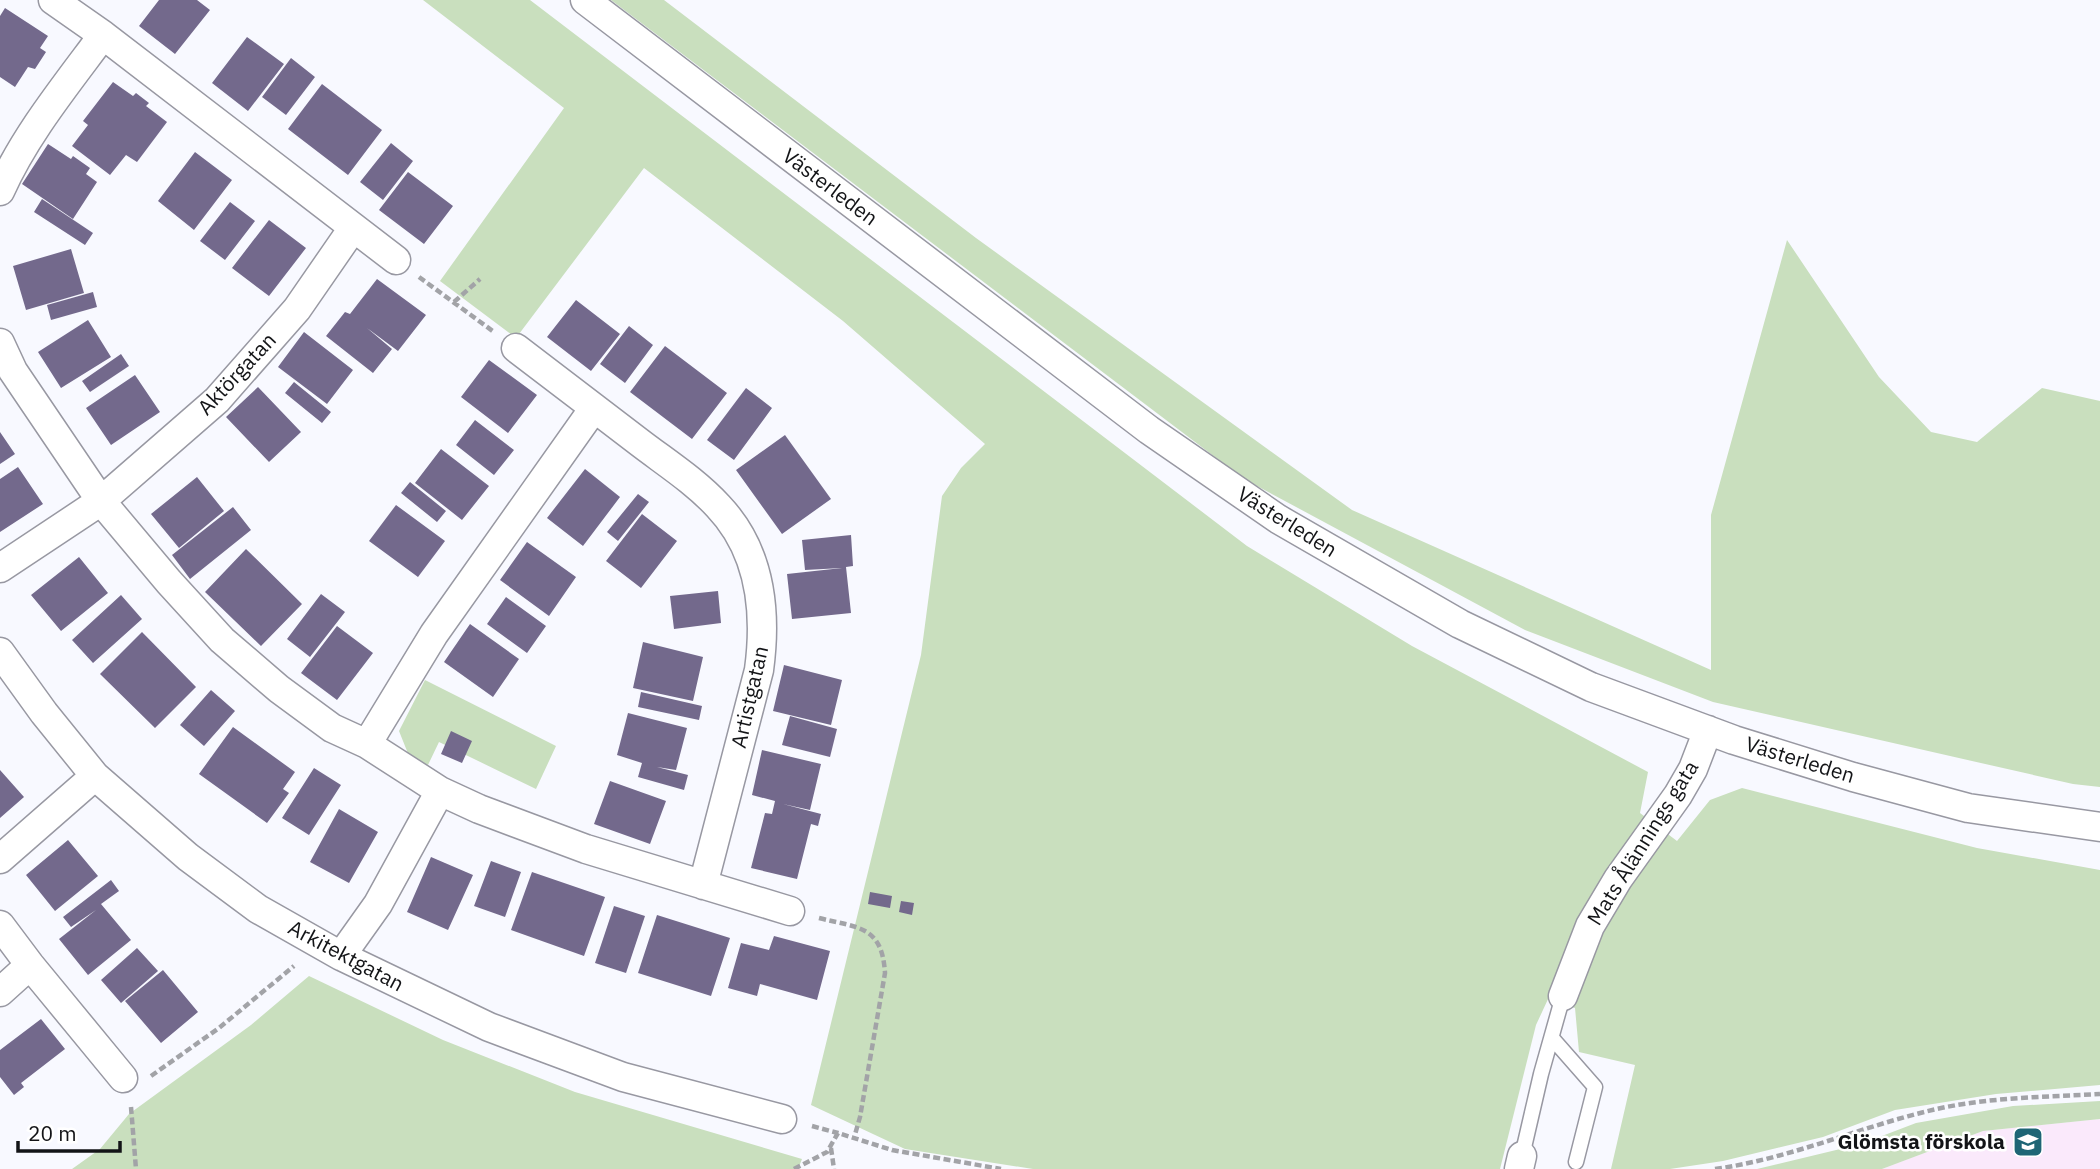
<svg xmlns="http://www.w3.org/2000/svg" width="2100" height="1169" viewBox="0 0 2100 1169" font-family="'IBM Plex Sans',sans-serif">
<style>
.education{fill:#fae9fb}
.green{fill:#c9dfbe}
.building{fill:#73698c}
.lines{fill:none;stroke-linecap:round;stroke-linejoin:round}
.lane-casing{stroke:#9898a2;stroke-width:17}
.street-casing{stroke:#9898a2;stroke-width:31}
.path{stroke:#a2a3a7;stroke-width:4.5;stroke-dasharray:7 3.5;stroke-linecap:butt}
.lane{stroke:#fff;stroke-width:14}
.street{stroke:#fff;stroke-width:28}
.labels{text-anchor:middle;stroke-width:5;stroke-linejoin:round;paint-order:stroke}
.street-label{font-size:21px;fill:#131417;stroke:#fff}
.poi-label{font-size:21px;font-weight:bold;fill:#131417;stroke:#fff;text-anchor:end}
</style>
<rect width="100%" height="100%" fill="#f8f9ff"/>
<!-- education -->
<path class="education" d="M2100 1119V1169H1882L1983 1131Z"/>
<!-- green -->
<path class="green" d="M423 0H530L1247 546 1412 646 1648 772 1640 813 1677 841 1710 800 1742 788 1977 848 2100 870V1085L1996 1094 1895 1110 1823 1137 1723 1161 1670 1169H1611L1635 1065 1579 1052 1575 1008 1549 997 1536 1025 1500 1169H1033L905 1149 811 1105 921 655 942 496 961 468 985 444 843 321 644 168 516 338 440 281 564 108Z
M611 0H664L976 238 1352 510 1711 670V515L1787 240 1879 377 1931 432 1977 442 2042 388 2100 401V787L2073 784 1713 702 1525 630 1244 479Z
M425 680 556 746 536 789 439 742 428 765 409 756 399 731Z
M309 976 443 1040 575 1092 802 1159 798 1169H72L100 1149 129 1114 251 1025Z
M2100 1101V1119L1983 1131 1882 1169H1757L1861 1144 1916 1123 2013 1106Z"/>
<!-- building -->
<path class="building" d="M159 0H197L210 10 175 54 139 26Z
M5 8 48 36 40 48 46 52 35 69 28 67 15 87 0 77V16Z
M247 37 284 64 248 111 212 83Z
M291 58 315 77 286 115 262 97Z
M113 82 133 96 136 93 149 103 146 106 167 122 137 162 126 155 110 175 72 146 88 125 83 121Z
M322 84 382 130 348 175 288 129Z
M391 143 413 161 383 200 360 182Z
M48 144 71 159 73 156 90 168 86 174 97 182 73 219 22 184Z
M195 152 232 180 194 230 158 201Z
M408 172 453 206 424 244 379 210Z
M42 199 93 233 85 245 34 212Z
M230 202 255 221 225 260 200 241Z
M269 220 306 248 269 296 232 268Z
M71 249 84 293 26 310 13 266Z
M377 279 426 315 398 351 367 328 392 349 373 373 326 336 345 312 350 314Z
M93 292 97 307 51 320 47 305Z
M576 300 620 334 591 371 547 337Z
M88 320 111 357 61 388 38 352Z
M629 326 653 345 625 383 600 364Z
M304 332 353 370 327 404 278 367Z
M665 346 727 393 692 439 630 392Z
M121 354 129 366 90 392 82 381Z
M489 360 537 395 508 433 461 397Z
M135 375 160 412 111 445 86 408Z
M294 382 331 412 322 423 285 393Z
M258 387 301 432 269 462 226 417Z
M746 388 772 408 734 460 707 440Z
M475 420 514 450 494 475 456 445Z
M0 432 15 454 0 464Z
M785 435 831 499 782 534 736 470Z
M441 449 489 486 462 520 415 483Z
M18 467 43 504 0 532V479Z
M585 469 620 497 583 546 547 518Z
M197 477 224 511 179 548 151 514Z
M410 482 446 511 437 522 401 493Z
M638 494 649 502 618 541 607 532Z
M396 505 445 541 418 577 369 541Z
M233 507 251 530 190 579 172 555Z
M642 514 677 541 641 588 606 561Z
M851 535 853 566 846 567 851 613 792 619 787 574 842 568 805 570 802 540Z
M527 542 576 577 549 616 500 580Z
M246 549 302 604 261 646 205 592Z
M79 557 108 593 61 631 31 595Z
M718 591 721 623 674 629 670 596Z
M321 594 345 612 310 657 287 639Z
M121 595 142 619 93 663 72 640Z
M506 597 546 626 527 653 487 624Z
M470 624 519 659 493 697 444 662Z
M337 626 373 653 337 700 301 673Z
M142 632 196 687 155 728 100 674Z
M643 642 703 657 693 701 633 688Z
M784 665 842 680 831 725 773 711Z
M211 690 235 711 204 746 180 725Z
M641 692 702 706 699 720 638 707Z
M628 713 687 728 676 770 657 767 688 775 684 790 638 777 642 763 617 755Z
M790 716 837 729 830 757 782 745Z
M233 727 295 772 283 789 289 793 267 823 199 774Z
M451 731 472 741 462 763 441 754Z
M762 750 821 764 810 810 783 804 821 814 818 826 811 824 797 879 751 868 765 813 772 814 775 801 752 795Z
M314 768 341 785 309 835 282 818Z
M0 770 24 797 0 818Z
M610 781 666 801 650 844 594 824Z
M339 809 378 832 349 883 310 862Z
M68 840 98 876 55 911 26 875Z
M431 857 473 875 448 930 407 912Z
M491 861 521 872 505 917 474 906Z
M532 872 605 897 584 956 511 930Z
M111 880 119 891 101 904 131 940 88 975 59 939 96 910 71 927 63 917Z
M870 892 892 896 890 908 868 904Z
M901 901 914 903 912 915 899 912Z
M614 906 645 916 626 973 595 963Z
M657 915 730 938 711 996 638 973Z
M774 936 830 951 817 1000 760 984 757 996 728 988 741 943 769 950Z
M137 948 158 971 121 1003 101 980Z
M163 970 198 1012 161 1043 125 1001Z
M41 1019 65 1049 21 1083 24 1087 14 1095 0 1077V1050Z"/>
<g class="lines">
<!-- lane casing -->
<g class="lane-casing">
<path id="lane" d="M1552 1038 1595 1087 1576 1162
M1522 1156 1541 1074 1563 996"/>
</g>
<!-- street casing -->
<g class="street-casing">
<path id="street" d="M53 0 103 35 396 260
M585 0 1149 430 1278 519 1460 624 1591 687 1734 740 1853 777 1968 808 2100 827
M0 191C25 135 66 85 103 35
M0 343 13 371 101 501 169 582 222 640 279 689 332 728 367 744 440 791 479 809 586 849 790 911
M516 348C557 379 598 411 639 442 665 462 695 481 718 506 761 551 767 611 759 670L703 885
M0 568 101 501 217 400 297 309 353 228
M0 652 44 713 95 776 188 857 258 909 341 956 489 1027 623 1077 782 1119
M367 744 434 634 594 408
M0 859 95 776
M0 925 30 965 123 1078
M341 956 378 904 440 791
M0 992 30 965
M1563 996 1590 926 1618 879 1678 795 1693 769 1708 730
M1519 1169 1522 1156"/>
</g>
<!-- path -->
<path class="path" d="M419 277 494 332
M454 302 480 279
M819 918C858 928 882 925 885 973L860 1117 854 1138
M151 1076 219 1028 294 966
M131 1107 136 1169
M812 1126 838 1133
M831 1148 834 1169
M794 1169 827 1152 838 1133 892 1150 1001 1169
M1715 1169C1795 1158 1868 1123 1946 1107 1997 1097 2049 1097 2100 1094"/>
<!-- lane -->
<use href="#lane" class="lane"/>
<!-- street -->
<use href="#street" class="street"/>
</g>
<!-- icons -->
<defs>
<g id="school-square" transform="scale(1.575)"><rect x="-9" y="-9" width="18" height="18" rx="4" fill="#1e6575" stroke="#fff"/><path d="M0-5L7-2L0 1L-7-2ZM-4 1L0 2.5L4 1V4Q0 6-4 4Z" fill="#fff"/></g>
</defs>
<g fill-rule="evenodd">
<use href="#school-square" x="2028" y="1142"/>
</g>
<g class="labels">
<!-- street labels -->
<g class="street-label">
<text transform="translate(830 187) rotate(37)" y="7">Västerleden</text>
<text transform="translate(237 374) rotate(-47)" y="7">Aktörgatan</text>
<text transform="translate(1287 522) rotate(32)" y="7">Västerleden</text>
<text transform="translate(750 697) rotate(-77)" y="7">Artistgatan</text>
<text transform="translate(1800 760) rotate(17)" y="7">Västerleden</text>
<text transform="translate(1643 843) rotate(-58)" y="7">Mats Ålännings gata</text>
<text transform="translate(346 956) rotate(28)" y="7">Arkitektgatan</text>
</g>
<!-- poi labels -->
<g class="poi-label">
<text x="2005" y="1149">Glömsta förskola</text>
</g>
</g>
<!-- scale -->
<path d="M18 1141v10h102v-10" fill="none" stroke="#131417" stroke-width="3.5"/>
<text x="28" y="1141" font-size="21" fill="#131417" stroke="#ffffff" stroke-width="5" paint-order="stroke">20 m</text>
</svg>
